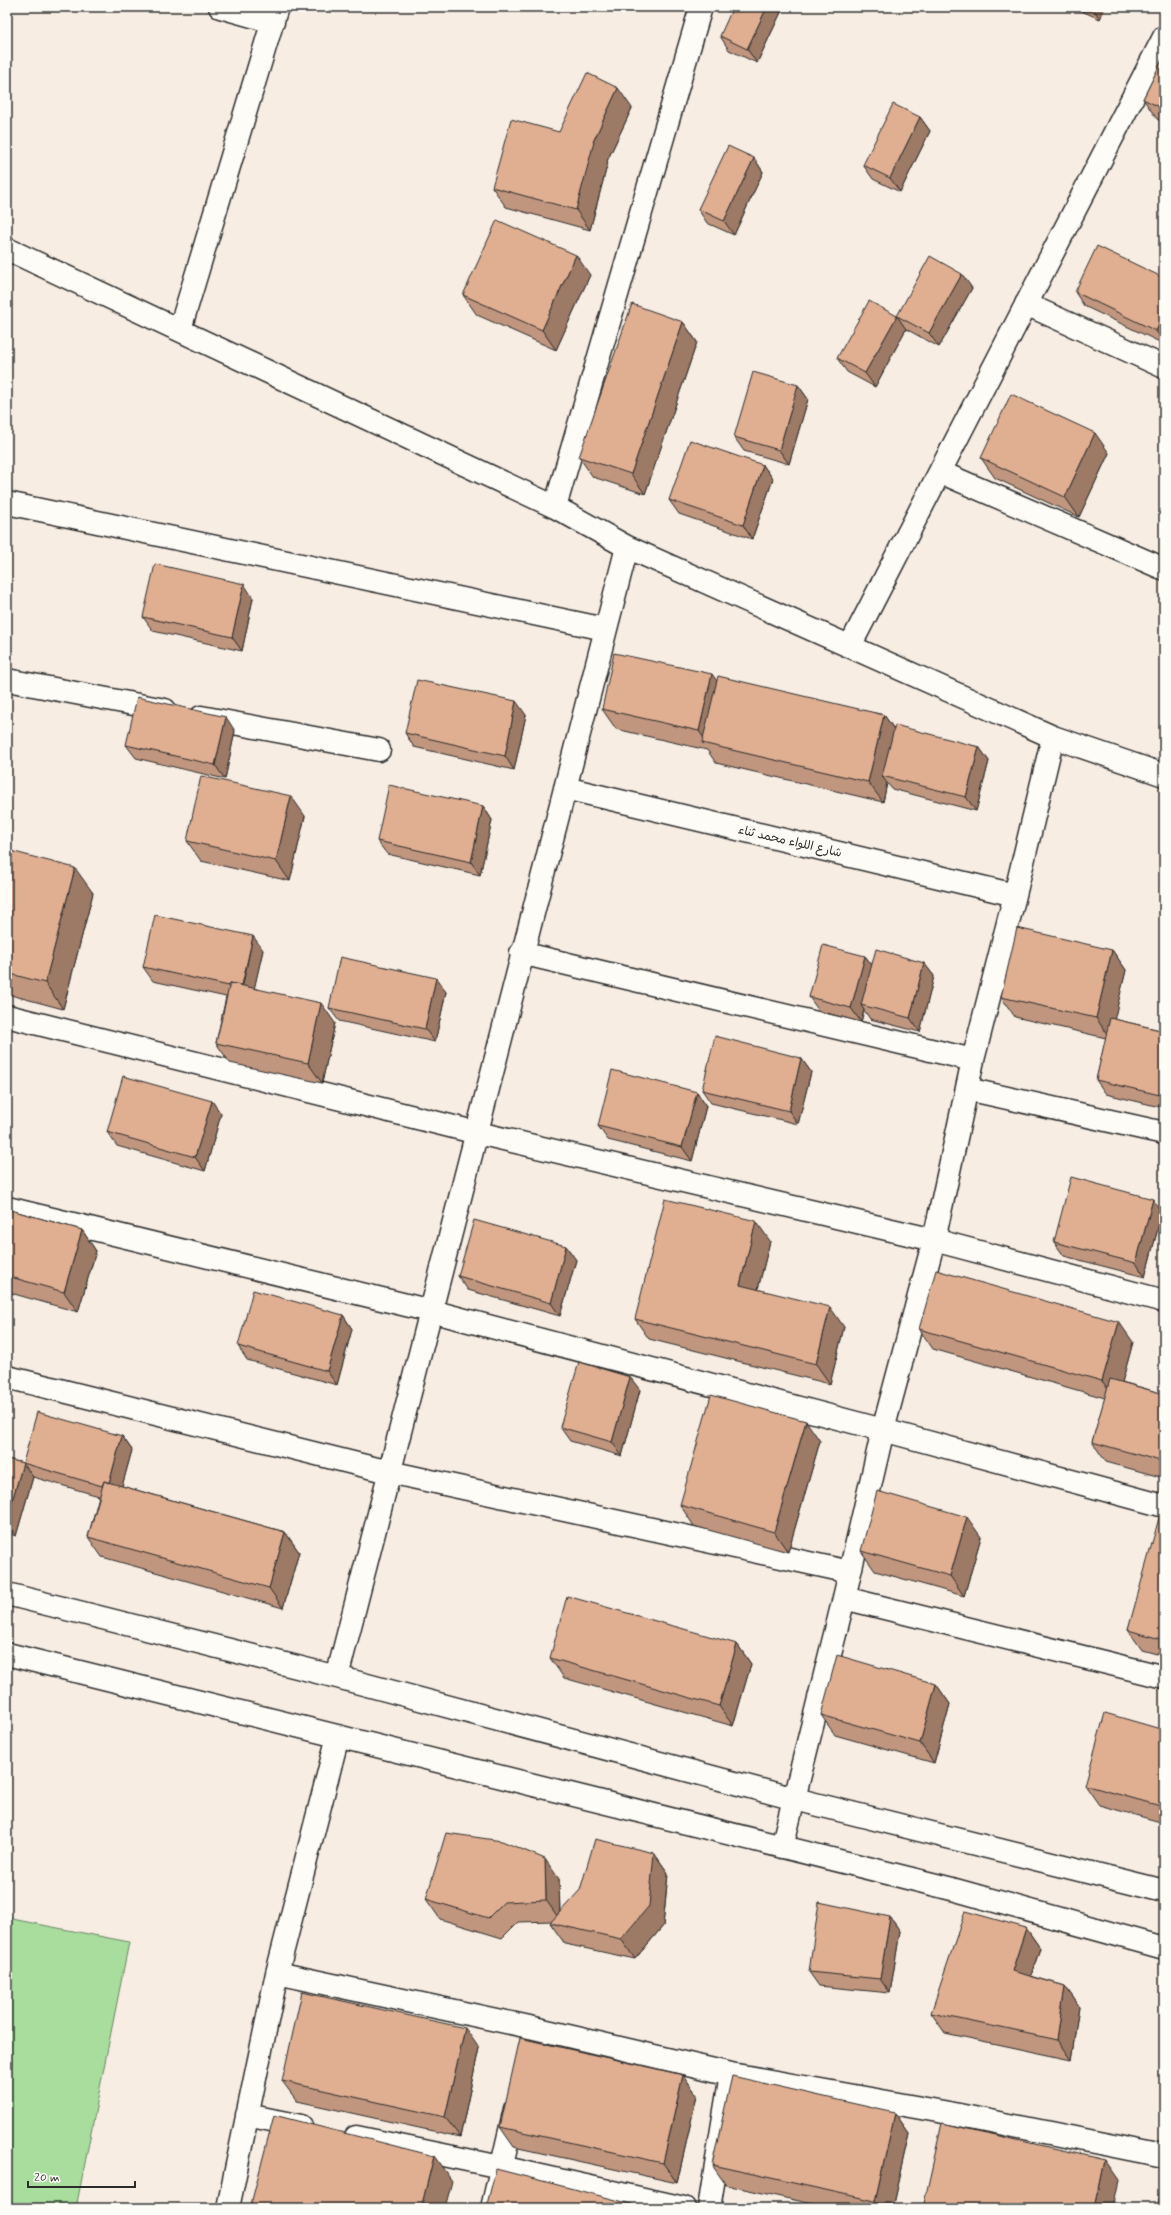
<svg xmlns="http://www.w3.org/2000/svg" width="1171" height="2215" viewBox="0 0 1171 2215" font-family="Mynerve,'Playpen Sans Arabic',sans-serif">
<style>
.green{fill:#a9dd9e;stroke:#6a8464}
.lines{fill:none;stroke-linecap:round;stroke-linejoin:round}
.street-casing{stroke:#2b2b2b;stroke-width:25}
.street{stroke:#fdfcf7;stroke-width:22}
.wall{fill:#c1967e;stroke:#2b2b2b}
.shaded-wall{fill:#9d7a66;stroke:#2b2b2b}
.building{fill:#e0af92;stroke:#2b2b2b}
.labels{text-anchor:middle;stroke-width:3;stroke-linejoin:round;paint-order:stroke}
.street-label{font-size:12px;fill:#2b2b2b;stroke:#fdfcf7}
</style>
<rect width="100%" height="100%" fill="#f7ede3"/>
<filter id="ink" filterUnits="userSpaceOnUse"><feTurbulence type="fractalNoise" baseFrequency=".025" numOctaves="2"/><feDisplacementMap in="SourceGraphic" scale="8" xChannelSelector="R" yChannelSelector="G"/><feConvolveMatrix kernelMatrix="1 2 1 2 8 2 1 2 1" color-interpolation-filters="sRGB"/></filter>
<g filter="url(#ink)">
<!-- green -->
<path class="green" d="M7 1918 129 1942 76 2208H7Z"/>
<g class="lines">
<!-- street casing -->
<g class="street-casing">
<path id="street" d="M220 7 273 22
M7 249 555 507 627 547 1053 737 1164 775
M1026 304 1164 367
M180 329 277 7
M940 472 1162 568
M7 503 605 629
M555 507 701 7
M850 646 1164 37
M7 680 165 710
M201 717 379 750
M565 788 1015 895
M521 953 973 1060
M7 1016 478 1133 934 1240 1164 1301
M967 1089 1164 1133
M7 1208 431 1311 883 1430 1164 1506
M7 1377 389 1472 850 1572
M7 1594 337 1677 795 1799 1164 1891
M844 1598 1164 1677
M7 1654 952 1889 1164 1948
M337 1677 627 547
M782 1847 844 1598 883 1430 934 1240 973 1060 1015 895 1053 737
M277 1973 338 1736
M247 2115 301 2126
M356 2137 501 2167 684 2208
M228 2208 277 1973 534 2028 731 2074 960 2115 1164 2156
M492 2208 515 2109
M709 2208 731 2074"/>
</g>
<!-- street -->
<use href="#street" class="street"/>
</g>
<!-- wall -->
<path class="wall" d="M1072 7H1105L1100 19Z
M783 8 757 63 729 50 720 36Z
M1164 56V123L1157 119 1143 99Z
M632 108 607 161 608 162 590 230 506 207 492 187 559 132Z
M920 117 930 131 900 192 873 179 863 165Z
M754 158 763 172 734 235 707 223 698 209Z
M590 275 556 350 477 315 463 295Z
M1164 278V344L1084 306 1075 292Z
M972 288 939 347 906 329 875 387 847 372 837 358 897 316Z
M683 322 697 342 645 494 593 477 579 457Z
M798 385 808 399 789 464 744 451 734 437Z
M1109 453 1079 517 995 478 981 458Z
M763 465 773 479 752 539 679 514 669 500Z
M253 598 242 651 153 631 143 617Z
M717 681 884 715 894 729 979 747 989 761 976 811 892 789 887 783 883 802 716 763 707 750 616 729 602 709Z
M526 715 514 770 414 747 405 733Z
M235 731 225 779 136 758 126 745Z
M483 806 492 820 480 875 387 854 377 841Z
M305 816 290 881 201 861 187 841Z
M7 850 93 893 63 1009 7 994Z
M263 950 254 988 335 1023 322 1083 230 1063 216 1043 226 997 153 981 143 967Z
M1112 950 1126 970 1114 1019 1164 1031V1108L1106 1094 1096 1080 1106 1038 1015 1017 1001 997Z
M865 956 872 965 924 963 934 976 920 1032 870 1019 864 1010 861 1022 819 1011 809 997Z
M446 992 435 1042 339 1021 329 1008Z
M801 1058 811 1072 798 1124 711 1103 702 1090Z
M697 1092 706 1106 692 1161 608 1140 598 1126Z
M212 1101 221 1114 205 1171 117 1146 107 1132Z
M7 1209 82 1230 96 1251 78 1312 7 1292Z
M1162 1213 1145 1277 1064 1256 1054 1242Z
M770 1241 758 1289 844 1327 830 1384 649 1339 635 1319Z
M566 1246 576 1260 560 1316 468 1290 458 1276Z
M343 1315 352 1329 337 1385 247 1360 238 1346Z
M919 1329 1133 1342 1122 1382 1164 1394V1478L1106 1462 1092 1442 1105 1398 933 1349Z
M640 1390 622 1456 570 1441 560 1427Z
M122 1436 132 1450 122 1486 285 1532 299 1552 283 1608 102 1557 88 1537 99 1496 33 1477 16 1536 7 1533V1459L23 1463Z
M820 1441 788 1552 694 1526 680 1505Z
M1164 1519V1656L1142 1650 1128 1630Z
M981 1537 964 1596 875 1571 861 1551Z
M737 1644 751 1664 733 1726 564 1678 550 1658Z
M936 1684 950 1704 934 1763 835 1735 821 1715Z
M1164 1730V1823L1099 1805 1085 1785Z
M654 1853 668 1873 663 1926 635 1959 565 1944 550 1923 553 1921 518 1922 502 1938 440 1919 426 1899 559 1879 560 1913Z
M890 1917 900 1931 890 1993 819 1986 809 1972Z
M1026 1928 1040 1948 1031 1976 1065 1986 1079 2006 1071 2060 945 2033 931 2013Z
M479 2048 460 2137 297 2101 282 2081Z
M683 2075 697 2095 677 2183 514 2147 500 2127Z
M895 2113 909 2133 892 2208H831L726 2185 712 2165Z"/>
<!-- shaded-wall -->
<path class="shaded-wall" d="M767 7H782L783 8 757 63 747 49Z
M1092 7H1105L1100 19Z
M618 88 632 108 607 161 608 162 590 230 576 210 593 142Z
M920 117 930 131 900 192 890 178Z
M754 158 763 172 734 235 724 221Z
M576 255 590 275 556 350 542 330Z
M962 274 972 288 939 347 929 333Z
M1164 314V342L1156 331Z
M897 316 906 329 875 387 865 373Z
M683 322 697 342 645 494 631 474Z
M798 385 808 399 789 464 779 450Z
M1095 433 1109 453 1079 517 1065 497Z
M763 465 773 479 752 539 743 525Z
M244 584 253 598 242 651 232 637Z
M712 674 726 694 708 744 699 731Z
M516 701 526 715 514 770 505 756Z
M884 715 898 735 882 776 887 783 883 802 868 782Z
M226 717 235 731 225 779 215 765Z
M979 747 989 761 976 811 966 797Z
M291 796 305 816 290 881 276 861Z
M483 806 492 820 480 875 471 862Z
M75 868 93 893 63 1009 45 983Z
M253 936 263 950 251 1003 242 989Z
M1112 950 1126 970 1110 1038 1096 1018Z
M865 956 875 969 861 1005 864 1010 861 1022 851 1008Z
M924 963 934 976 920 1032 910 1018Z
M436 978 446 992 435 1042 425 1029Z
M321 1003 335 1023 322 1083 308 1063Z
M801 1058 811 1072 798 1124 789 1111Z
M697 1092 706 1106 692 1161 682 1147Z
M212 1101 221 1114 205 1171 195 1157Z
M1153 1199 1162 1213 1145 1277 1136 1263Z
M756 1221 770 1241 754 1305 740 1285Z
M82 1230 96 1251 78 1312 64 1292Z
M566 1246 576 1260 560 1316 551 1303Z
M830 1307 844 1327 830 1384 816 1364Z
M343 1315 352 1329 337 1385 327 1371Z
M1119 1322 1133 1342 1117 1401 1102 1381Z
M630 1377 640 1390 622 1456 612 1442Z
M806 1421 820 1441 788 1552 774 1532Z
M122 1436 132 1450 118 1501 108 1487Z
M23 1463 33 1477 16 1536 7 1524V1519Z
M967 1517 981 1537 964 1596 950 1576Z
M285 1532 299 1552 283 1608 269 1588Z
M737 1644 751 1664 733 1726 719 1706Z
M936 1684 950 1704 934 1763 920 1743Z
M654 1853 668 1873 663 1926 635 1959 621 1939Z
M545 1859 559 1879 560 1920 546 1900Z
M890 1917 900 1931 890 1993 880 1979Z
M1026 1928 1040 1948 1026 1991 1012 1971Z
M1065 1986 1079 2006 1071 2060 1057 2040Z
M465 2028 479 2048 460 2137 445 2117Z
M683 2075 697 2095 677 2183 663 2163Z
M895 2113 909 2133 892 2208H880L875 2201Z
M434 2156 452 2181 445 2208H421Z
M1105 2160 1119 2180 1113 2208H1095Z"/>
<!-- building -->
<path class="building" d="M733 7H767L747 49 720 36Z
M1164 56V109L1143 99Z
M587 73 618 88 593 142H594L576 210 492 187 511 119 559 132Z
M893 104 920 117 890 178 863 165Z
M728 146 754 158 724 221 698 209Z
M497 220 576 255 542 330 463 295Z
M1097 246 1164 278V314L1156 331 1075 292Z
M930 256 962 274 929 333 897 316Z
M869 301 897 316 865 373 837 358Z
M632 304 683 322 631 474 579 457Z
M753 372 798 385 779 450 734 437Z
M1011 394 1095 433 1065 497 981 458Z
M690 440 763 465 743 525 669 500Z
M155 564 244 584 232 637 143 617Z
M614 653 712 674 699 731 602 709Z
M718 676 884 715 868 782 702 743Z
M417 680 516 701 505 756 405 733Z
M137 697 226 717 215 765 126 745Z
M895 725 979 747 966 797 882 776Z
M201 776 291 796 276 861 187 841Z
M389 785 483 806 471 862 377 841Z
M7 850 75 868 45 983 7 973Z
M155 915 253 936 242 985 230 983 229 986 143 967Z
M1017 928 1112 950 1096 1018 1001 997Z
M823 945 865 956 851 1008 809 997Z
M876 949 924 963 910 1018 861 1005Z
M340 957 436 978 425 1029 329 1008Z
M230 983 321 1003 308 1063 216 1043Z
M1110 1018 1164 1031V1096L1096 1080Z
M715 1036 801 1058 789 1111 702 1090Z
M612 1070 697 1092 682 1147 598 1126Z
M123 1076 212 1101 195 1157 107 1132Z
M1071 1177 1153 1199 1136 1263 1054 1242Z
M665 1199 756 1221 740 1285 830 1307 816 1364 635 1319Z
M7 1209 82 1230 64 1292 7 1276Z
M474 1220 566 1246 551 1303 458 1276Z
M936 1270 1119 1322 1102 1381 919 1329Z
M253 1290 343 1315 327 1371 238 1346Z
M579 1362 630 1377 612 1442 560 1427Z
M1110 1379 1164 1394V1462L1092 1442Z
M711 1395 806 1421 774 1532 680 1505Z
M37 1412 122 1436 109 1483 104 1481 102 1486 23 1463 7 1519V1459L23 1463Z
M104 1481 285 1532 269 1588 88 1537Z
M877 1491 967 1517 950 1576 861 1551Z
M1159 1518 1164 1519V1640L1128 1630Z
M567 1596 737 1644 719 1706 550 1658Z
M837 1655 936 1684 920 1743 821 1715Z
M1105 1713 1164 1730V1807L1085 1785Z
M446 1833 502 1841 545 1859 546 1900 504 1902 488 1918 426 1899Z
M595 1839 654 1853 649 1906 621 1939 550 1923 580 1890Z
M819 1902 890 1917 880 1979 809 1972Z
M965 1911 1026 1928 1012 1971 1065 1986 1057 2040 931 2013Z
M302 1992 465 2028 445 2117 282 2081Z
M520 2038 683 2075 663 2163 500 2127Z
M732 2076 895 2113 875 2201 712 2165Z
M274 2115 434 2156 421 2208H250Z
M942 2123 1105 2160 1095 2208H923Z
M496 2169 647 2208H486Z
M1164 2177V2208H1157Z
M698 2206 707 2208H697Z"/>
</g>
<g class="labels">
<!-- street labels -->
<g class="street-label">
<text transform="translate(790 841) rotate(13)" y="4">شارع اللواء محمد ثناء</text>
</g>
</g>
<!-- margin -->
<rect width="1171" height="2215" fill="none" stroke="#fdfcf7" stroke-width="24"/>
<rect x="12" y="12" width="1147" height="2191" fill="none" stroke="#2b2b2b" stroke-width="1.5" filter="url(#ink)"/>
<!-- scale -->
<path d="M28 2181v6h107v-6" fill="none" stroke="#2b2b2b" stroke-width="2"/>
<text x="34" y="2181" font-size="12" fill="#2b2b2b" stroke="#fdfcf7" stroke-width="3" paint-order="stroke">20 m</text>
</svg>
